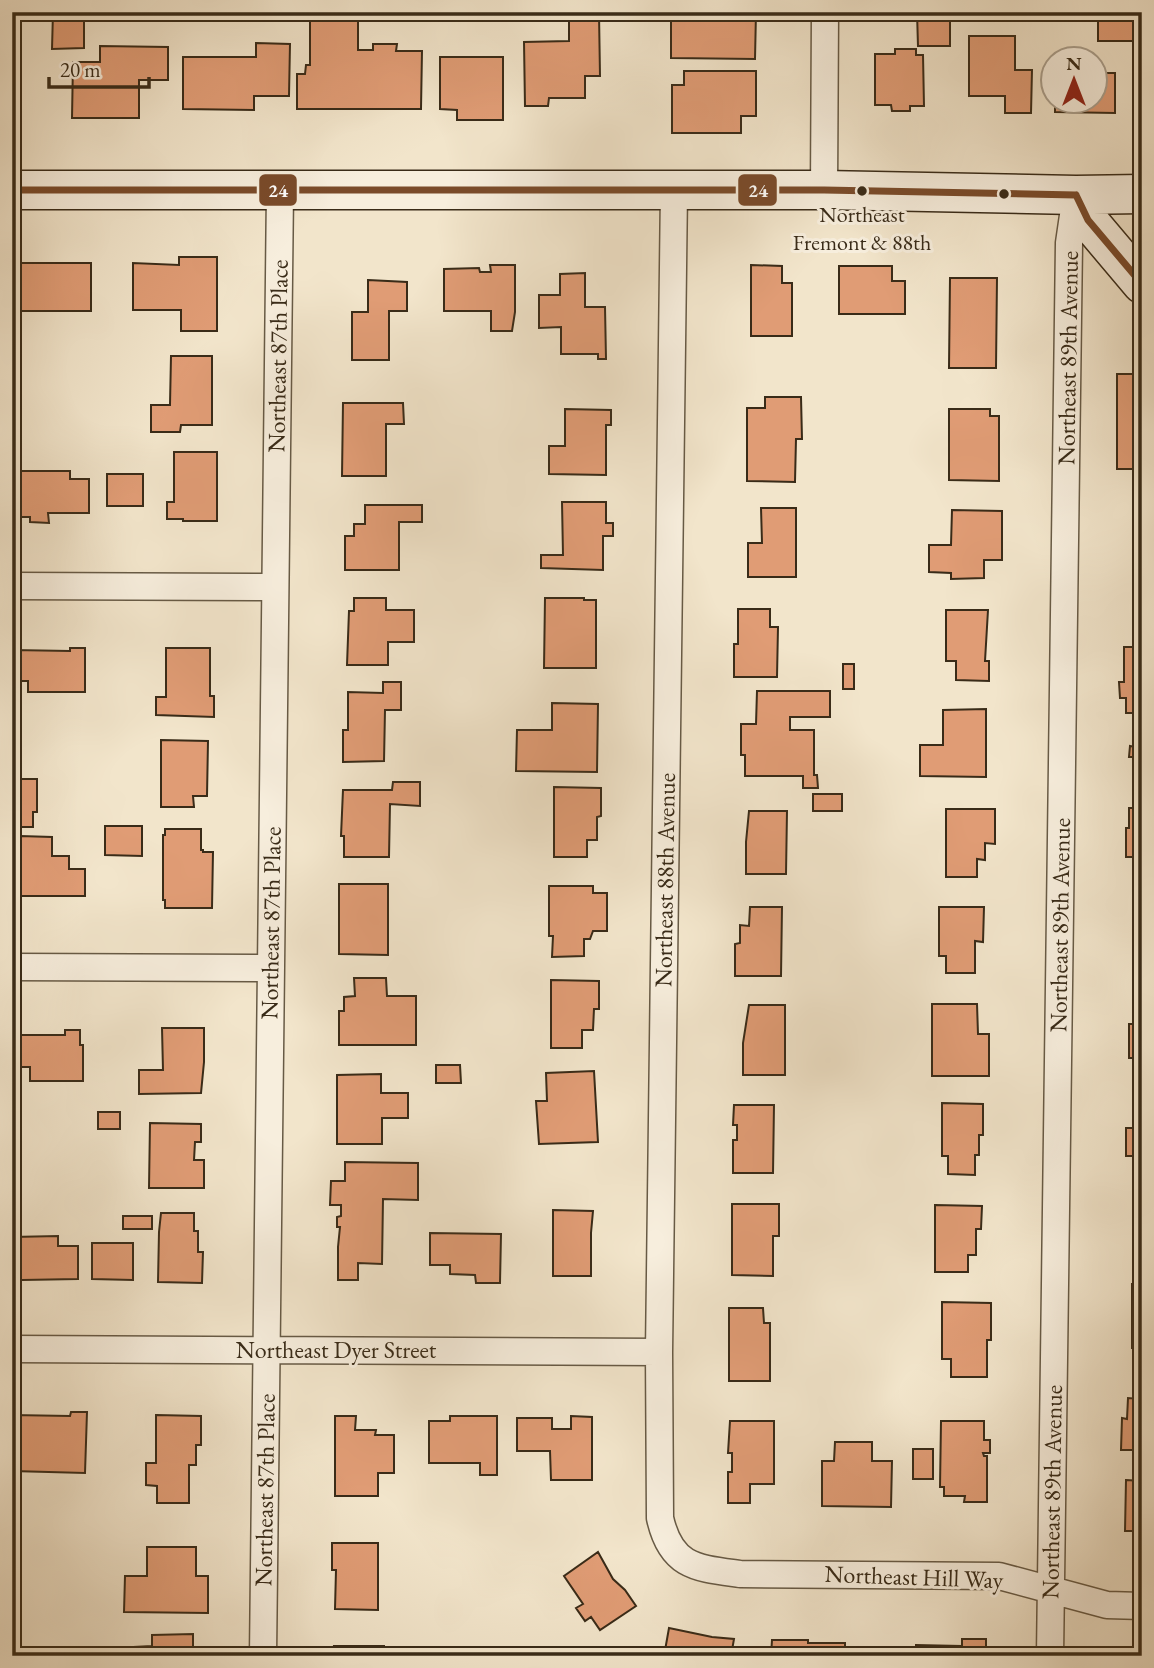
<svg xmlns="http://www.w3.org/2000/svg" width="1154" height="1668" viewBox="0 0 1154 1668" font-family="'EB Garamond',serif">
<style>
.building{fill:#e09c75;stroke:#392b18;stroke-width:2}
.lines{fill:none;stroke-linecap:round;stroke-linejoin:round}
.street-casing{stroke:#675a45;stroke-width:29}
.secondary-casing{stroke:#392b18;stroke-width:41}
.street{stroke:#f7eedd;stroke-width:26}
.secondary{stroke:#f7eedd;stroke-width:38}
.bus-1-casing{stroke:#f7eedd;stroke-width:12}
.bus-1{stroke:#7a4b2a;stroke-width:7}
.bus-dot{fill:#392b18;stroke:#f7eedd;stroke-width:2.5}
.labels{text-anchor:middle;stroke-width:6;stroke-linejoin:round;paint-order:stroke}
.bus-label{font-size:22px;fill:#392b18;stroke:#f7eedd}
.street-label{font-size:24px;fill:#392b18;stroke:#f7eedd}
.line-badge{stroke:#f7eedd;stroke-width:2.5}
.badge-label{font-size:19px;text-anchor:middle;font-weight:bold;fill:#fff}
</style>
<rect width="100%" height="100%" fill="#f2e5cb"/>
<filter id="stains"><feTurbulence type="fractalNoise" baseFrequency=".00286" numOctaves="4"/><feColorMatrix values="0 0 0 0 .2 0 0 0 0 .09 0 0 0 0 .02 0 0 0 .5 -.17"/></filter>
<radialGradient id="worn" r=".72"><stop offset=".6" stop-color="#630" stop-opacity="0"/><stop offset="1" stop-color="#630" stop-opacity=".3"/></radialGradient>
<!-- building -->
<path class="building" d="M53 12 84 13V48L52 49Z
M310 12H358V50H373V44H397L396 51H422L421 109H297V74H305L306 65H310Z
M716 12H756L755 59 671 58V20H716Z
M917 12H950V46H918Z
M1009 12H1040V15H1009Z
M1098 12H1133V41H1098Z
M569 13H599L600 76H585V98H549L548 106H525L524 42 569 41Z
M969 36H1015V70H1032L1031 113H1005V96H969Z
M256 43 290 44 289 96H254V110L183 109V57H256Z
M100 46 168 47V80H139V118H72L73 62H100Z
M895 49H916V55H923L924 106H910V111H892L891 105H875V54H895Z
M440 57H503V120H457V110L440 109Z
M684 71H756V116H741V133H672V85H684Z
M1094 73H1115V113L1055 112V102H1094Z
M179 257H217V331H181V310H133V263L179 265Z
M16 263H91V311H16Z
M490 265H515V312L512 331H491V311H444V269L479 268 480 272H491Z
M751 265 782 266V283H792V336H751Z
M839 266H892V281H905V314H839Z
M585 273V307H605L606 359H598V354H561V327L539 328V295H560V274Z
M950 278H997L996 368H949Z
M368 280 407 282V311H389V360H352V312H368Z
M171 356H212V425H181L180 432H151V405H170Z
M1117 374H1142V469H1117Z
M765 397H801L802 439H796L795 482 747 481V408H765Z
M343 403H403L404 424H386V476H342Z
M565 409 611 410V425H606V475L549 474V446H565Z
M949 409H990V416H999V481L949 480Z
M174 452H217V521H183V519H167V502H174Z
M14 471H70V479H89V513H48L49 523 30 522V517H13Z
M107 474H143V506H107Z
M562 502H606V523H613V536H603V570L541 568V555H563Z
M365 505H422V522H399V570H345V536H354V524H365Z
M761 508H796V577H748V543H762Z
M952 510 1002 511V560H984V578L951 579V573L929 572V545H951Z
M354 598H386V610H414V642H388V665H347L349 611H354Z
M545 598H584V600H596V668H544Z
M738 609H770V627H778L777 677H734V644H738Z
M946 610H988L985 661H989V681L956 680V661H946Z
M1133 626H1142V713H1126V698H1120L1119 682H1124V647H1133Z
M70 648H85V692H28V681H12L13 650 70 651Z
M166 648H210V696H214V717L156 715V697H166Z
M843 664H854V689H843Z
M383 682H401V710H385L384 761 343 762V730H348V692L383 693Z
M757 691H830V717H790V730H814V775H817L818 788H803V776H745V755H741V724H756Z
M552 703 598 704 597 772 516 771 517 730H552Z
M986 709V777L920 776V745H943V710Z
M1136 732H1142V779H1134V757H1129L1130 746 1135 747Z
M161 740 208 741 207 796H193L194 807H161Z
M12 779H37V812H33V827H12Z
M393 782H420V806L390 804 389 857H344V836H341L343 790H392Z
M554 787 601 788V816L597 817V840H587V857H554Z
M813 794H842V811H813Z
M1129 808H1142V873L1137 872V857H1126V828H1129Z
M946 809H995V844L985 843V860L977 859V877H946Z
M749 811H787L786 874H746V842Z
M105 826H142V856L105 855Z
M165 829H201V850H203V852H213L212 908H165V900H163V835H165Z
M20 836 52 837V856H69V869H85V896H12V856H20Z
M339 884H388V955L339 954Z
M549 886H593V893H607V931H593L590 939H584V956L552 957 553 936H549Z
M1137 892H1142V966V944H1137Z
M750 907H782L781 976H735V944L740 943V925L749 926Z
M939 907H984L983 942 975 941V973H946V956H939Z
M354 978H386L387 996H416V1045H339V1011H344V997L355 996Z
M551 980 599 981V1009H594L593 1030H582V1048H551Z
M1135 1003H1142V1058H1129V1024H1134Z
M932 1004H977L978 1034H989V1076H932Z
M749 1005H785V1075H743V1043Z
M162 1028H204V1062L201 1093 139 1094V1070H163Z
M65 1030H80V1045H83V1081H30V1067H12V1035H65Z
M436 1065H460L461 1083H436Z
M594 1071 598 1142 539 1144 536 1101H547L546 1073Z
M381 1074V1093H408V1118H382V1144H337V1075Z
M1141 1091 1142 1156H1126V1128H1140Z
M942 1103 983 1104V1135H979V1155H975V1175L948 1174V1156H942Z
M734 1105H774L773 1173H733V1140H737V1125H733Z
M98 1112H120V1129H98Z
M150 1123 201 1124V1142H195L194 1160H204V1188H149Z
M345 1162 418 1163V1200L383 1199 382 1264 358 1263V1280H338V1247L340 1227H337V1217L341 1216V1205H330L331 1181H345Z
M1134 1185H1142V1252H1135Z
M732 1204H779V1236H773V1276L732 1275Z
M935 1205 982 1206 981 1229H976V1255H968V1272H935Z
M553 1210 593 1211 591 1233V1276H553Z
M161 1213H194V1231H198V1252H203L202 1283 158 1282 159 1232Z
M123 1216H152V1229H123Z
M430 1233 501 1234 500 1283H476L475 1275 450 1274V1265H430Z
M58 1236V1246H78V1279L22 1280 12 1281V1237Z
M92 1243H133V1280L92 1279Z
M1132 1284H1142V1348H1132Z
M942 1302 991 1303V1340H987V1377H951V1359H942Z
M729 1308H763L764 1323H770V1381H729Z
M1140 1368H1142V1450H1121L1122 1418 1127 1419 1128 1398 1140 1399Z
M71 1412H87L85 1473 12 1471V1415L70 1416Z
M156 1415 201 1416V1445H196V1465H189V1503H157V1486L146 1485V1463H156Z
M335 1416H356L355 1430H376L375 1435H394V1473H378V1496H335Z
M450 1416H497V1475H480V1463H429V1421H450Z
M571 1416 592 1417V1480H551L550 1451H517V1418H552V1429H571Z
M730 1421H774V1484H750V1503H728V1472H732V1453H728Z
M941 1421H984V1440H990V1453H983L984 1456H987V1502H964L965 1496H944V1487H940Z
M835 1442H872V1461H892L891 1507 822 1506V1461H834Z
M913 1449H933V1479H913Z
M1126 1480 1142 1481V1531H1125Z
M332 1543H378V1610L335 1609 336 1570H332Z
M147 1547H196V1576H208V1613L124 1612 125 1576H147Z
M598 1552 613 1579 625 1590 636 1606 600 1630 591 1617 585 1621 576 1608 583 1604 564 1576Z
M669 1628 712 1637 734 1639 731 1656H664Z
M193 1634V1656H134V1647L152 1646V1635Z
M962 1639H986V1656H916V1645L962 1646Z
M772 1640H808V1643H845V1656H771Z
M334 1646H384V1656H335Z"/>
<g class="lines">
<!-- street casing -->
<g class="street-casing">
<path id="street" d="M674 190 659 1352 660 1518C671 1567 696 1568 740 1574L999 1576 1107 1605 1142 1606
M824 190 825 12
M12 586 275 587
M12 967 271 968
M12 1349 659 1352
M263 1656 280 191
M1050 1656 1069 243 1076 195"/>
</g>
<!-- secondary casing -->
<g class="secondary-casing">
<path id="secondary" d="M12 190H824L1076 195 1142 194
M1076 195 1088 220 1142 284"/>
</g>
<!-- street -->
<use href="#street" class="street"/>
<!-- secondary -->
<use href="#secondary" class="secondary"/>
<!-- bus-1 casing -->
<g class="bus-1-casing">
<path id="bus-1" d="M12 190H824L1076 195
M1076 195 1088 220 1142 284"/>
</g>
<!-- bus-1 -->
<use href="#bus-1" class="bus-1"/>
</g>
<!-- markers -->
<g class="bus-dot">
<circle cx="862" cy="191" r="6"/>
<circle cx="1004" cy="194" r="6"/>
</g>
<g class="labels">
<!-- bus labels -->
<g class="bus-label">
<text x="862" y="222">Northeast<tspan x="862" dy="28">Fremont &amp; 88th</tspan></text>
</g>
<!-- street labels -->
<g class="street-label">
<text transform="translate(278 356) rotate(-89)" y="8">Northeast 87th Place</text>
<text transform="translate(1068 358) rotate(-89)" y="8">Northeast 89th Avenue</text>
<text transform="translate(665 880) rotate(-89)" y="8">Northeast 88th Avenue</text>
<text transform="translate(271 923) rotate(-89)" y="8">Northeast 87th Place</text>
<text transform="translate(1060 925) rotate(-89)" y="8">Northeast 89th Avenue</text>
<text x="336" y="1358">Northeast Dyer Street</text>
<text transform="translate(265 1490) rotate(-89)" y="8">Northeast 87th Place</text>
<text transform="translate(1052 1492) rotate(-89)" y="8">Northeast 89th Avenue</text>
<text transform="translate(914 1577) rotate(2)" y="8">Northeast Hill Way</text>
</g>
</g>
<g class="line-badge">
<rect x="258" y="173" width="40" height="34" rx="7" fill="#7a4b2a"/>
<rect x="737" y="173" width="41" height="34" rx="7" fill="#7a4b2a"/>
</g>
<g class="badge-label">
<text x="278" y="197">24</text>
<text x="758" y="197">24</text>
</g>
<!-- margin -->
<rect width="1154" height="1668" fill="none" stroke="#f2e5cb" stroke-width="42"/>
<rect x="14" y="14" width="1126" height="1640" fill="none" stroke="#392b18" stroke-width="3.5"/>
<rect x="21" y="21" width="1112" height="1626" fill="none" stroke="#392b18" stroke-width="2"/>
<!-- north arrow -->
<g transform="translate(1074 80)"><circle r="33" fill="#f7eedd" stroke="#aba08e" stroke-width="2"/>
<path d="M0-5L12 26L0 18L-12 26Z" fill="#8f2418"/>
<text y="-10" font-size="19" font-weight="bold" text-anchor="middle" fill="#392b18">N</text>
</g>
<!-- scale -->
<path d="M49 77v10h100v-10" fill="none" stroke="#392b18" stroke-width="3.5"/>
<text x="60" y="77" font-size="21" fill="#392b18" stroke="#f7eedd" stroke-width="5" paint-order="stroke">20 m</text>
<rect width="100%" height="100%" filter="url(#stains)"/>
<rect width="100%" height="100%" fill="url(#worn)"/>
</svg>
